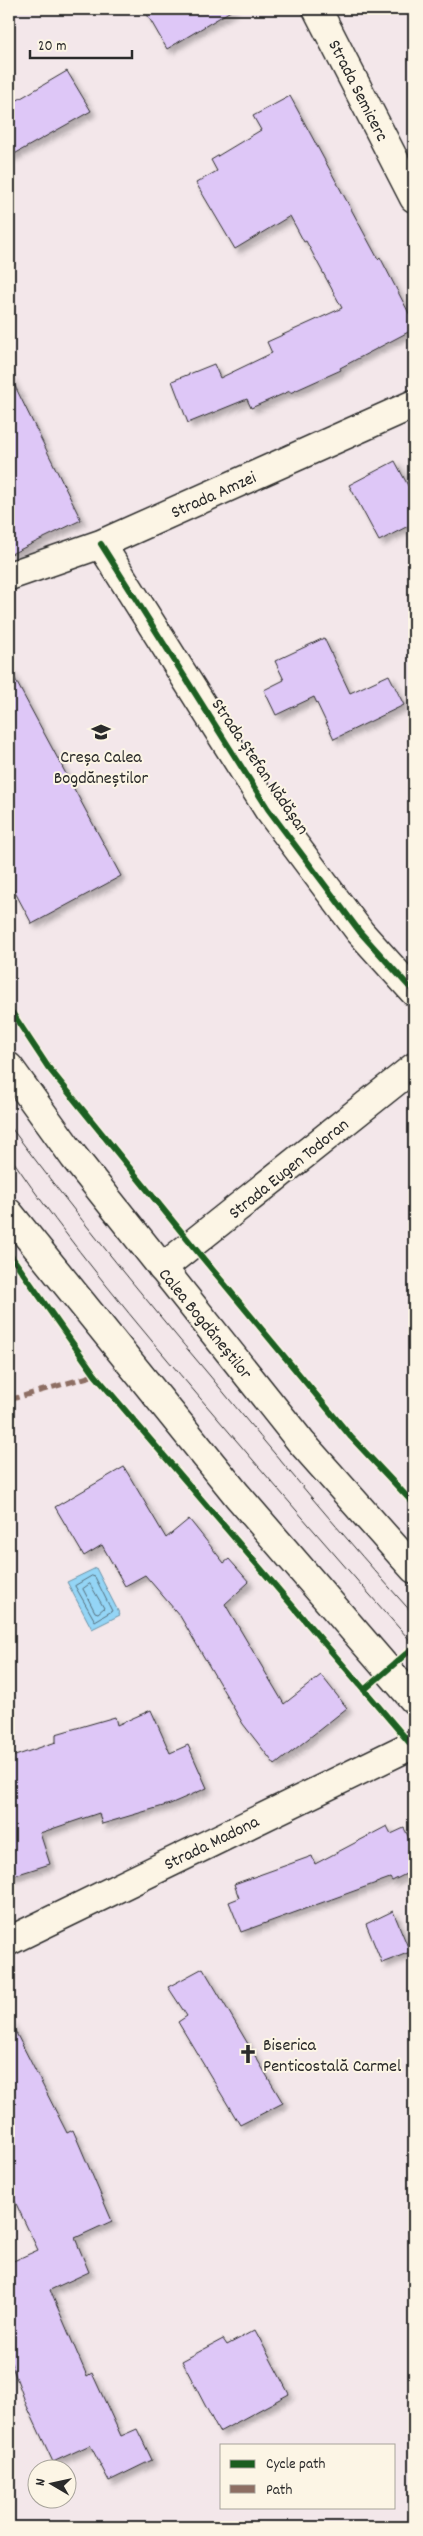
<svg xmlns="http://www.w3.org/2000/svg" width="423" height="2536" viewBox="0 0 423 2536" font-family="Dekko,sans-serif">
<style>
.water{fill:#94d5f6;stroke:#6a91a5}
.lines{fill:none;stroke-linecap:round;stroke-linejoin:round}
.shore{stroke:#556f7c;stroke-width:1}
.building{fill:#dec7f7;stroke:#2b2b2b;filter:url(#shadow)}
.minor-casing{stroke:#2b2b2b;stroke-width:31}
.secondary-casing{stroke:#2b2b2b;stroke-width:31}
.minor{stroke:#fcf5e5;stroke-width:28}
.secondary{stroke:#fcf5e5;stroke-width:28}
.tram{stroke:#2b2b2b;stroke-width:1}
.quiet{stroke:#8d6e63;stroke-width:5;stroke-dasharray:10 5;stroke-linecap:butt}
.cycleway-casing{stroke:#fcf5e5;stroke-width:9}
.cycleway{stroke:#1b5e20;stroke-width:6}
.labels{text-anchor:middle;stroke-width:4;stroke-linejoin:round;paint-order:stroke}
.street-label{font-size:18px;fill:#2b2b2b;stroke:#fcf5e5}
.poi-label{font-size:18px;fill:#2b2b2b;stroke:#fcf5e5}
</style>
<defs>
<filter id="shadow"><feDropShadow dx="4.5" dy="4.5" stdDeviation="2.5" flood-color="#0004"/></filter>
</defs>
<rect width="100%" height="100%" fill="#f3e7ea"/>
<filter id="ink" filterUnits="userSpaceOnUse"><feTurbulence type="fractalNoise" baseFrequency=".02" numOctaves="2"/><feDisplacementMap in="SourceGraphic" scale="10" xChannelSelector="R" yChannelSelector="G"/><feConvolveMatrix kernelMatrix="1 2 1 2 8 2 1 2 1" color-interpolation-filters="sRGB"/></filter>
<g filter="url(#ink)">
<!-- water -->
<path class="water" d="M96 1568 120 1615 92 1629 67 1582Z"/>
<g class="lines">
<!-- shore -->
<path class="shore" d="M92 1576 95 1577 112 1611 95 1621 75 1586Z
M90 1584 104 1608 98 1613 95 1612 83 1589Z"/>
</g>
<!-- building -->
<path class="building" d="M144 9H234L167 49Z
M67 71 91 111 9 157V105Z
M290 96 378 259 380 257 414 323V329L340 368 341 370 290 393V391L251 408 247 399 188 423 172 381 214 364 220 378 272 353 267 342 342 308 306 241 304 242 290 216 235 249 196 183 217 171 211 160 261 130 253 116Z
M9 374 81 520 9 555Z
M395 461 414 497V523L379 541 349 485Z
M324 638 350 693 389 675 404 705 334 739 314 697 276 715 264 690 284 680 275 661Z
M9 668 121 876 32 924 9 881Z
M124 1467 166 1538 189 1519 224 1563 229 1559 249 1582 225 1604 284 1704 321 1675 347 1708 275 1765 243 1724 180 1616 145 1575 125 1586 102 1545 84 1556 55 1507Z
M151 1710 170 1753 188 1745 207 1788 170 1804 102 1824 99 1813 40 1833 50 1864 9 1877V1758L56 1742V1734L115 1717 117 1725Z
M387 1826 391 1834 404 1828 414 1848V1870L392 1881 390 1878 241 1932 229 1902 239 1898 234 1884 312 1856 315 1864Z
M393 1911 410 1952 382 1963 366 1924Z
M203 1968 283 2103 240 2125 178 2022 187 2016 168 1987Z
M9 2019 67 2133 73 2130 112 2221 75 2238 89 2272 50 2290 87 2376 92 2373 121 2436 137 2429 152 2460 109 2481 90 2445 53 2462 26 2404 9 2358V2263L38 2250 9 2189Z
M255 2330 289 2394 219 2432 182 2361 223 2339 227 2345Z"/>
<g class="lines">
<!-- minor casing -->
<g class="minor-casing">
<path id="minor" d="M317 9 414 198
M101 544 268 809 360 932 414 992
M9 576 101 544 414 404
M162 1268 414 1067
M9 1941 414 1744"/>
</g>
<!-- secondary casing -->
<g class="secondary-casing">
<path id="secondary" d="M9 1067 74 1157 301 1442 414 1569
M9 1213 237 1495 414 1700"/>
</g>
<!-- minor -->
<use href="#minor" class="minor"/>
<!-- secondary -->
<use href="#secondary" class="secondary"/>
<!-- tram -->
<path class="tram" d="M9 1125C73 1211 141 1294 210 1376 277 1457 344 1537 414 1615
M9 1155C69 1243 137 1324 206 1405 275 1486 344 1566 414 1645"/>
<!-- quiet -->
<path class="quiet" d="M9 1400 95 1375"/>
<!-- cycleway casing -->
<g class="cycleway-casing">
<path id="cycleway" d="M101 544 268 809 360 932 414 992
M9 1008 48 1067 192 1245 351 1437 414 1504
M9 1253 95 1375 414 1748
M364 1690 414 1647"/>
</g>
<!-- cycleway -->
<use href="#cycleway" class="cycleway"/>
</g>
</g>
<!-- icons -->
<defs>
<g id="school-bare" transform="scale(1.5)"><path d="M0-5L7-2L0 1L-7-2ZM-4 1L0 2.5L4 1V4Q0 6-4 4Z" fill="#2b2b2b" stroke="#fcf5e5" stroke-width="2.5" paint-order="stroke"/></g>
<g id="church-bare" transform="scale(1.5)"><path d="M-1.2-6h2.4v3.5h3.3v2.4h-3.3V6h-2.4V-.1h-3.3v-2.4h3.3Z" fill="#2b2b2b" stroke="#fcf5e5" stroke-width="2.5" paint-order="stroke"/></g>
</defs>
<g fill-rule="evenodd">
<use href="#school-bare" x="101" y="732"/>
<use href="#church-bare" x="248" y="2054"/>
</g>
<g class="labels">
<!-- street labels -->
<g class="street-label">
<text transform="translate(359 90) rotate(63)" y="6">Strada Semicerc</text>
<text transform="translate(213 494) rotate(-24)" y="6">Strada Amzei</text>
<text transform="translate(261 766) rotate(56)" y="6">Strada Ștefan Nădășan</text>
<text transform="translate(288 1168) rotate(-39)" y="6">Strada Eugen Todoran</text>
<text transform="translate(206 1323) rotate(51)" y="6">Calea Bogdăneștilor</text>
<text transform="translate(211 1842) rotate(-26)" y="6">Strada Madona</text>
</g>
<!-- poi labels -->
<g class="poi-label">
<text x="101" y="762">Creșa Calea<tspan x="101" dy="21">Bogdăneștilor</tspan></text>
<text x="263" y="2050" text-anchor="start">Biserica<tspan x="263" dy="21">Penticostală Carmel</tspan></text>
</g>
</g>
<!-- margin -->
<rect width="423" height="2536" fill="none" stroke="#fcf5e5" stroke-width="30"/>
<rect x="15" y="15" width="393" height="2506" fill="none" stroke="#2b2b2b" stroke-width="2" filter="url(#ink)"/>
<!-- legend -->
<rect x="220" y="2444" width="175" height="65" fill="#fcf5e5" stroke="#a8a49b"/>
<rect x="230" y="2460" width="25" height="8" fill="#1b5e20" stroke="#a8a49b"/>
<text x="266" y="2468" font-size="15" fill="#2b2b2b">Cycle path</text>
<rect x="230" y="2485" width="25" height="8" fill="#8d6e63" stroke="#a8a49b"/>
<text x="266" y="2494" font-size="15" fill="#2b2b2b">Path</text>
<!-- north arrow -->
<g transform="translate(52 2484) rotate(279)"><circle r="24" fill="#fcf5e5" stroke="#a8a49b"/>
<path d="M0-4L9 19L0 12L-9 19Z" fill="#2b2b2b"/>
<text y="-8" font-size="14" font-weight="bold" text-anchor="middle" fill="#2b2b2b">N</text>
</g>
<!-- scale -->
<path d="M30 50v8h102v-8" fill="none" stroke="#2b2b2b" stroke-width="2.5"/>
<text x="38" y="50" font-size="15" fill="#2b2b2b" stroke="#fcf5e5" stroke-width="4" paint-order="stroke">20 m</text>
</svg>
